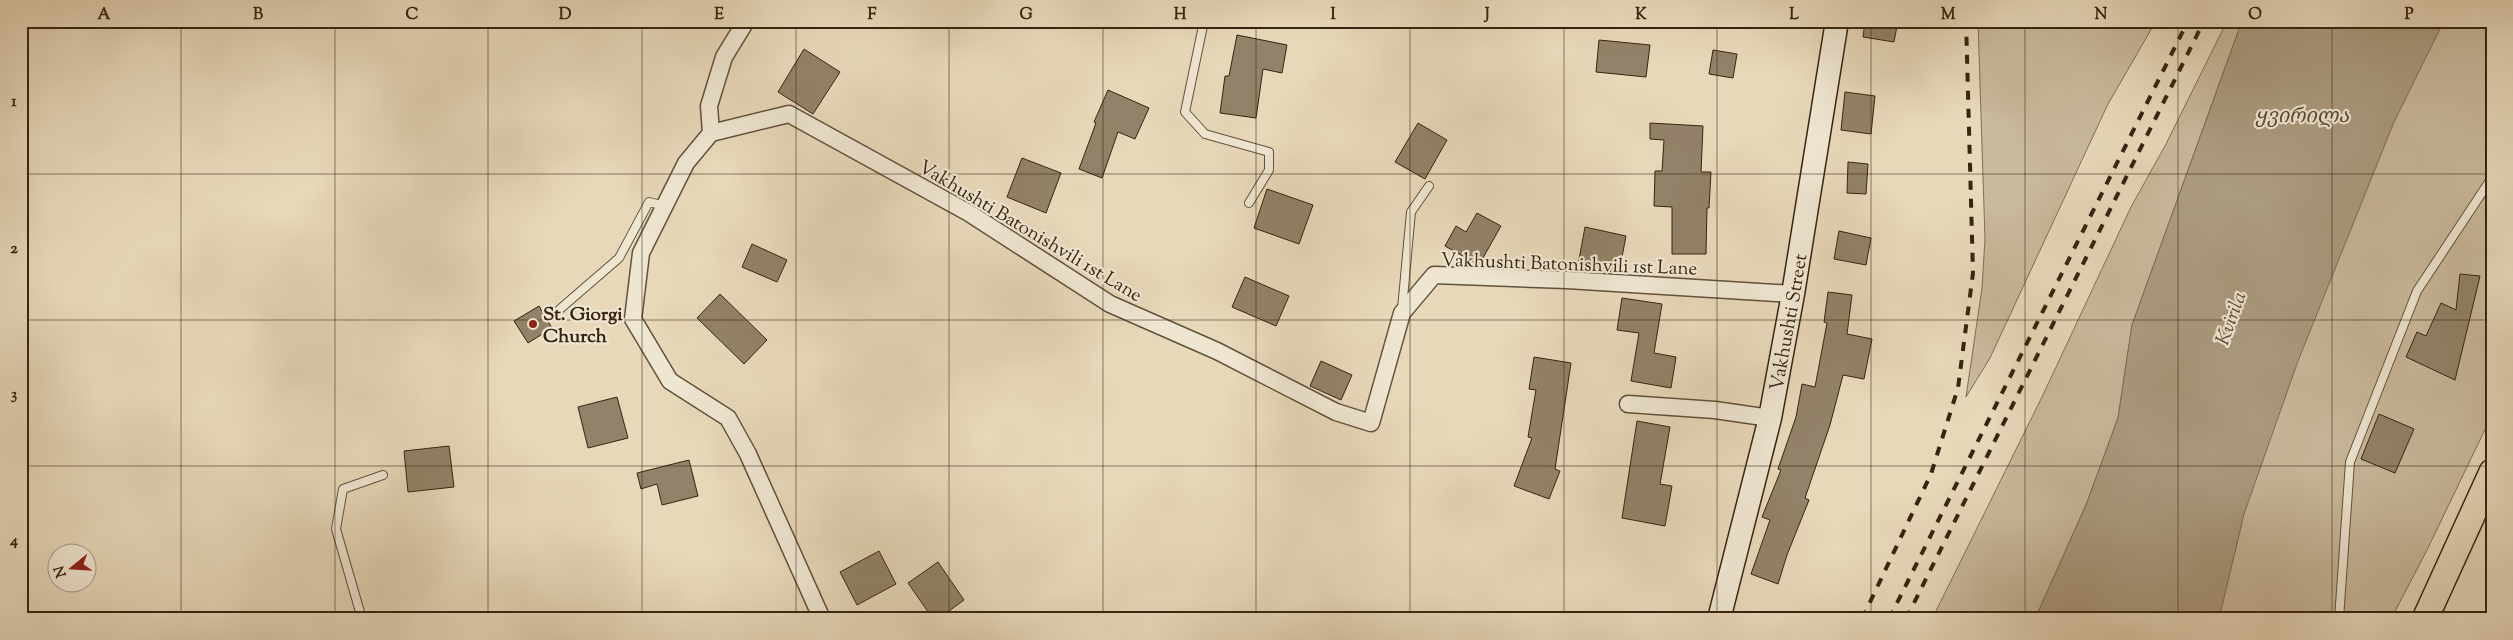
<svg xmlns="http://www.w3.org/2000/svg" width="2513" height="640" viewBox="0 0 2513 640" font-family="'Sorts Mill Goudy','Noto Serif Georgian',serif">
<style>
.green{fill:#c9b99d;stroke:#806e57}
.water{fill:#ab9b81;stroke:#7c6b54}
.building{fill:#928269;stroke:#362411}
.lines{fill:none;stroke-linecap:round;stroke-linejoin:round}
.lane-casing{stroke:#62513b;stroke-width:10}
.street-casing{stroke:#62513b;stroke-width:19}
.secondary-casing{stroke:#362411;stroke-width:25}
.primary-casing{stroke:#362411;stroke-width:28}
.lane{stroke:#efe6d2;stroke-width:8}
.street{stroke:#efe6d2;stroke-width:16}
.secondary{stroke:#efe6d2;stroke-width:22}
.primary{stroke:#e7d8ba;stroke-width:25}
.rail{stroke:#362411;stroke-width:4;stroke-dasharray:9 9;stroke-linecap:butt}
.grid{fill:none;stroke:#362411;stroke-width:1;stroke-opacity:0.55}
.poi-dot{fill:#8f2418;stroke:#efe6d2;stroke-width:2}
.labels{text-anchor:middle;stroke-width:4.5;stroke-linejoin:round;paint-order:stroke}
.street-label{font-size:19px;fill:#362411;stroke:#efe6d2}
.poi-label{font-size:19px;font-weight:bold;fill:#362411;stroke:#efe6d2;text-anchor:start}
.water-label{font-size:20px;font-style:italic;fill:#594833;stroke:#efe6d2}
.neatline{fill:none;stroke:#362411;stroke-width:2}
.grid-label{font-size:16px;text-anchor:middle;font-weight:bold;fill:#362411}
</style>
<rect width="100%" height="100%" fill="#e7d8ba"/>
<filter id="stains"><feTurbulence type="fractalNoise" baseFrequency=".004" numOctaves="4"/><feColorMatrix values="0 0 0 0 .2 0 0 0 0 .09 0 0 0 0 .02 0 0 0 .5 -.17"/></filter>
<radialGradient id="worn" r=".72"><stop offset=".6" stop-color="#630" stop-opacity="0"/><stop offset="1" stop-color="#630" stop-opacity=".3"/></radialGradient>
<!-- green -->
<path class="green" d="M1978 21H2156L2108 104 1990 358 1966 397 1982 288 1985 239Z
M2227 21H2242L2132 325 2118 418 2086 505 2035 619H1932L2042 397 2131 207 2166 144Z
M2378 21H2492V415L2427 550 2391 619H2216L2236 548 2279 352Z"/>
<!-- water -->
<path class="water" d="M2242 21H2444L2394 122 2298 361 2244 514 2219 619H2035L2086 505 2118 418 2132 325Z"/>
<!-- building -->
<path class="building" d="M1865 21H1898L1894 42 1863 37Z
M1237 35 1287 45 1282 73 1263 69 1256 118 1220 113 1225 76H1229Z
M1599 40 1650 45 1646 77 1596 72Z
M804 49 840 72 813 114 778 92Z
M1713 50 1737 54 1733 78 1709 74Z
M1108 90 1149 108 1135 139 1118 132 1102 178 1079 169 1096 123 1094 122Z
M1845 92 1875 96 1871 134 1841 130Z
M1418 123 1447 140 1425 179 1395 162Z
M1650 123 1703 126 1701 172H1711L1709 208H1707L1706 254H1672V207L1654 206 1655 171H1662L1664 140 1650 139Z
M1022 158 1061 173 1046 213 1007 197Z
M1848 162 1868 164 1866 194 1847 193Z
M1267 189 1313 205 1299 244 1254 228Z
M1477 213 1501 226 1479 265 1445 246 1456 226 1466 232Z
M1585 227 1626 236 1619 273 1578 265Z
M1839 231 1871 238 1866 265 1834 259Z
M752 244 787 260 777 282 742 267Z
M2460 274 2480 276 2455 380 2406 357 2417 332 2426 336 2441 303 2456 310Z
M1245 277 1289 296 1276 326 1232 307Z
M1828 292 1852 295 1847 334 1872 339 1864 379 1843 375 1830 425 1805 498 1809 500 1787 555 1778 584 1751 574 1770 520 1762 517 1781 470 1778 469 1796 417 1802 384 1815 387 1827 323 1824 322Z
M720 294 767 340 744 364 697 318Z
M1622 298 1662 304 1654 353 1676 357 1671 388 1631 381 1639 333 1617 330Z
M539 306 552 328 528 343 514 321Z
M1534 357 1571 363 1555 469 1560 471 1549 499 1514 486 1532 438 1528 437 1536 390 1529 389Z
M1321 361 1352 375 1341 400 1310 386Z
M617 397 628 438 588 448 578 407Z
M2379 414 2414 429 2395 473 2361 459Z
M1637 421 1670 427 1660 484 1672 486 1665 526 1622 518Z
M449 446 454 487 408 492 404 451Z
M689 460 698 496 662 505 657 484 641 489 637 473Z
M879 551 896 584 857 605 840 572Z
M938 562 964 600 938 619H933L908 583Z"/>
<g class="lines">
<!-- lane casing -->
<g class="lane-casing">
<path id="lane" d="M1204 21 1185 112 1205 134 1269 152V170L1249 203
M560 309 619 258 649 202 665 206
M1402 309 1411 212 1429 186
M362 619 336 529 343 489 383 475
M2339 619 2350 462 2417 291 2489 182"/>
</g>
<!-- street casing -->
<g class="street-casing">
<path id="street" d="M711 133 709 106 724 57 746 21
M1628 404 1715 410 1770 418
M822 619 748 454 728 418 670 381 633 319 641 253 686 163 711 133 789 114 969 213 1110 304 1217 351 1336 412 1371 423 1402 313 1434 275 1567 280 1793 294"/>
</g>
<!-- secondary casing -->
<g class="secondary-casing">
<g id="secondary">
<path id="s1" d="M1719 619 1770 418 1793 294 1837 21"/>
</g>
</g>
<!-- primary casing -->
<g class="primary-casing">
<path id="primary" d="M2425 619 2492 472"/>
</g>
<!-- lane -->
<use href="#lane" class="lane"/>
<!-- street -->
<use href="#street" class="street"/>
<!-- secondary -->
<use href="#secondary" class="secondary"/>
<!-- primary -->
<use href="#primary" class="primary"/>
<!-- rail -->
<path class="rail" d="M1862 619 1931 474 1958 388 1973 273 1966 21
M1889 619 2188 21
M1906 619 2204 21"/>
</g>
<!-- grid -->
<path class="grid" d="M181 21V619M335 21V619M488 21V619M642 21V619M796 21V619M949 21V619M1103 21V619M1256 21V619M1410 21V619M1564 21V619M1717 21V619M1871 21V619M2025 21V619M2178 21V619M2332 21V619M21 174H2492M21 320H2492M21 466H2492"/>
<!-- markers -->
<circle class="poi-dot" cx="533" cy="324" r="5"/>
<g class="labels">
<!-- street labels -->
<g class="street-label">
<text transform="translate(1031 230) rotate(31)" y="7">Vakhushti Batonishvili 1st Lane</text>
<text transform="translate(1569 263) rotate(2)" y="7">Vakhushti Batonishvili 1st Lane</text>
<text dy="7" stroke="none"><textPath href="#s1" startOffset="305">Vakhushti Street</textPath></text>
</g>
<!-- poi labels -->
<g class="poi-label">
<text x="543" y="320">St. Giorgi<tspan x="543" dy="22">Church</tspan></text>
</g>
<!-- water labels -->
<g class="water-label">
<text x="2302" y="122">ყვირილა</text>
<text transform="translate(2230 318) rotate(-70)" y="7">Kvirila</text>
</g>
</g>
<!-- margin -->
<rect width="2513" height="640" fill="none" stroke="#e7d8ba" stroke-width="55"/>
<!-- north arrow -->
<g transform="translate(72 568) rotate(252)"><circle r="24" fill="#efe6d2" stroke="#a59885"/>
<path d="M0-4L9 19L0 12L-9 19Z" fill="#8f2418"/>
<text y="-8" font-size="14" font-weight="bold" text-anchor="middle" fill="#362411">N</text>
</g>
<rect x="28" y="28" width="2458" height="584" class="neatline"/>
<g class="grid-label">
<text x="104" y="19">A</text>
<text x="258" y="19">B</text>
<text x="412" y="19">C</text>
<text x="565" y="19">D</text>
<text x="719" y="19">E</text>
<text x="872" y="19">F</text>
<text x="1026" y="19">G</text>
<text x="1180" y="19">H</text>
<text x="1333" y="19">I</text>
<text x="1487" y="19">J</text>
<text x="1641" y="19">K</text>
<text x="1794" y="19">L</text>
<text x="1948" y="19">M</text>
<text x="2101" y="19">N</text>
<text x="2255" y="19">O</text>
<text x="2409" y="19">P</text>
<text x="14" y="106">1</text>
<text x="14" y="253">2</text>
<text x="14" y="399">3</text>
<text x="14" y="545">4</text>
</g>
<rect width="100%" height="100%" filter="url(#stains)"/>
<rect width="100%" height="100%" fill="url(#worn)"/>
</svg>
